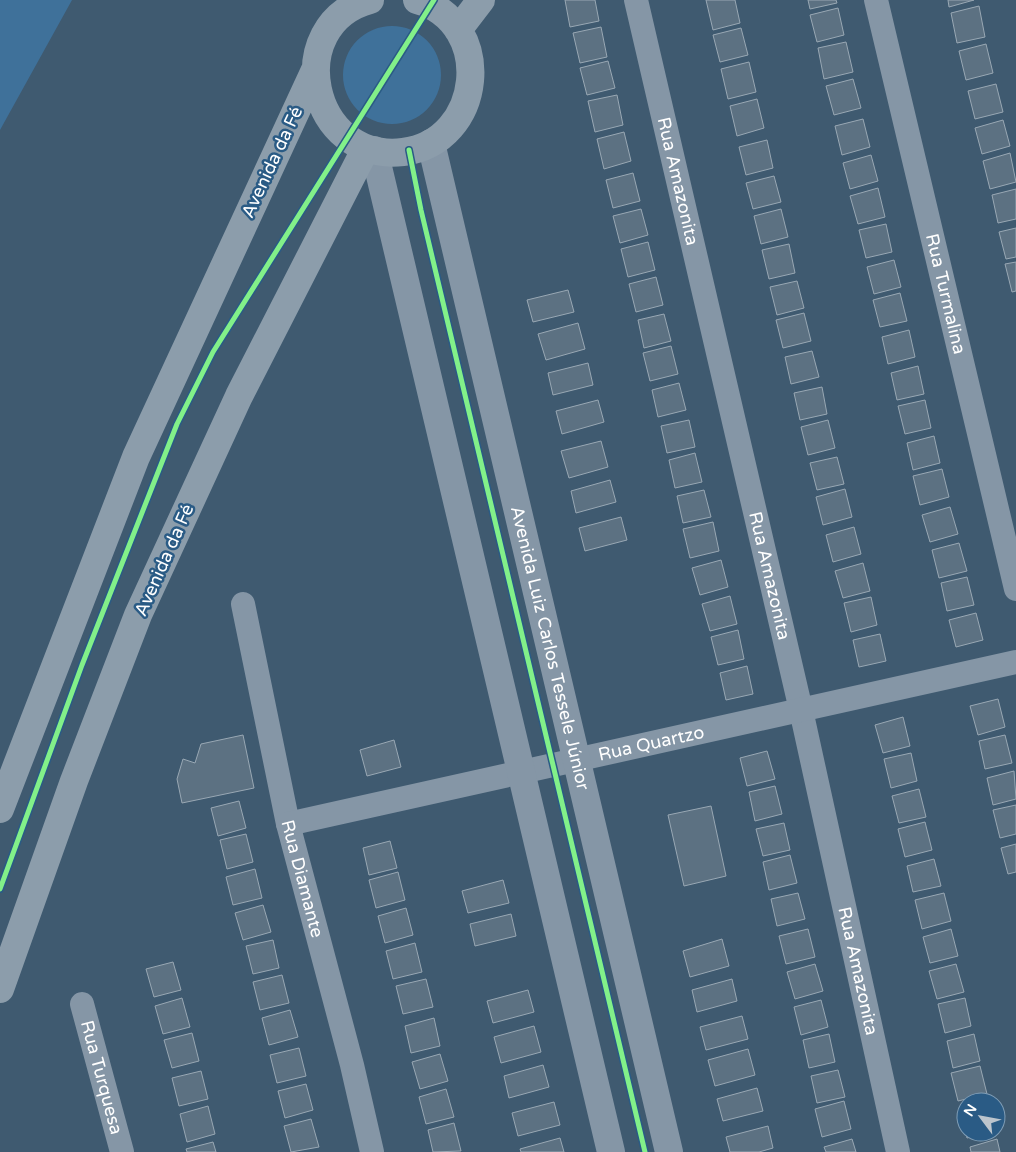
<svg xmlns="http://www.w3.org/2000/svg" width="1016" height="1152" viewBox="0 0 1016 1152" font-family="'Varela Round',sans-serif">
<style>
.green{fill:#3f719a}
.building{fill:#5c7182;stroke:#99a8b4}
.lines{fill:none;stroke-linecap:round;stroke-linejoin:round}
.minor{stroke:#8596a6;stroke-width:24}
.tertiary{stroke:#8596a6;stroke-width:28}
.secondary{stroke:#8c9dab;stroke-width:28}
.cycleway-casing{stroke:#2a5b85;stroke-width:8}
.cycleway{stroke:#82f089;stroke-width:5}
.labels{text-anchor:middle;stroke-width:5;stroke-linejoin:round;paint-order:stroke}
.street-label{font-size:18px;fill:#fff;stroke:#2a5b85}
</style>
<rect width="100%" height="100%" fill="#3f5a70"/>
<!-- green -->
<path class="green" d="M0 0H72L0 130Z
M343 75a49 49 0 1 1 98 0a49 49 0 1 1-98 0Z"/>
<!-- building -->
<path class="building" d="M565 0H595L599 21 570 27Z
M706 0H735L740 23 713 30Z
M808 0H836L837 3 810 9Z
M948 0H974L949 7Z
M979 6 985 37 957 43 951 13Z
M838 8 844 35 817 42 810 15Z
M601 27 607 57 580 63 573 33Z
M741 28 748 55 720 62 713 35Z
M846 42 853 72 824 79 818 48Z
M986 44 993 73 966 80 959 51Z
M608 61 615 88 587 95 580 68Z
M749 62 756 92 728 99 721 69Z
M853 79 861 108 834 115 826 86Z
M996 84 1003 112 975 119 968 91Z
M617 95 623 125 595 132 588 101Z
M757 99 764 128 737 136 730 106Z
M863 119 870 147 842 155 835 126Z
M1003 120 1010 146 982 154 975 128Z
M624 132 631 161 604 169 597 139Z
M767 140 773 168 746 175 739 147Z
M1010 153 1016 182 990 189 983 161Z
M871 155 878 181 850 189 843 163Z
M633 173 640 201 613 208 606 180Z
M774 176 781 202 753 209 746 183Z
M878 188 885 217 858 224 850 196Z
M1016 189V219L998 223 992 195Z
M641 209 648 235 620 243 613 216Z
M781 209 788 237 761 244 754 216Z
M886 224 892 252 866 258 859 230Z
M1016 228V257L1006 259 999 232Z
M648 242 655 270 628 277 621 249Z
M789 244 795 273 769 279 762 250Z
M894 260 901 287 874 294 867 267Z
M1016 262V291L1012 292 1005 264Z
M656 277 663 305 636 312 629 284Z
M797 281 804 308 777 315 770 287Z
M568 290 574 312 533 322 527 300Z
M900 293 907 321 880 327 873 300Z
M804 313 811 341 783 348 776 320Z
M664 314 671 341 644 348 638 320Z
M578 323 585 349 546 360 538 334Z
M909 330 915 357 888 364 882 337Z
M671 346 678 374 650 381 643 353Z
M812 351 819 377 791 384 785 357Z
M588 363 593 385 553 395 548 373Z
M918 366 924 394 897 400 891 373Z
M679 383 686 410 658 417 652 390Z
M822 387 827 414 800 420 794 393Z
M598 400 604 422 562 434 556 411Z
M925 400 931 428 905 434 898 406Z
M689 420 695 447 667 453 661 426Z
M828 420 835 448 808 455 801 427Z
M934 436 940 463 913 470 907 443Z
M601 441 608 467 569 478 561 451Z
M695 453 702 482 675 488 669 460Z
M837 457 844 484 817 490 810 463Z
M942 469 949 497 920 505 913 476Z
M610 480 616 502 576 513 571 491Z
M845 489 852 517 823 525 816 497Z
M704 490 711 517 683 523 677 496Z
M950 507 958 534 930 542 922 515Z
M621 517 627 540 585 551 579 528Z
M713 522 719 551 690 558 683 529Z
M854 527 861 554 833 562 826 535Z
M959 543 967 571 939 578 932 550Z
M721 560 728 587 700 595 692 568Z
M863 563 870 591 843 598 835 571Z
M967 577 974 605 947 611 941 583Z
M730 596 737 624 710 631 702 604Z
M871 597 877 625 851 632 844 603Z
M976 613 983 640 956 647 949 620Z
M738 630 744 659 718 665 711 637Z
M880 634 886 661 859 667 853 640Z
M747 666 753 694 726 700 720 673Z
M998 699 1005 727 978 735 970 706Z
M903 717 910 746 883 753 875 725Z
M243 735 254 788 182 803 177 779 183 759 195 763 201 744Z
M1005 735 1012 763 985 769 979 741Z
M394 740 401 767 367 776 360 750Z
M767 751 775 779 747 786 740 758Z
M911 753 917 781 891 788 884 759Z
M1014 771 1016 799 993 805 987 778Z
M775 786 782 814 755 821 749 792Z
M919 789 926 817 899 823 892 796Z
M239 801 246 828 218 836 211 808Z
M1016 805V834L1000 838 993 810Z
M711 806 726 876 684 886 668 815Z
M925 822 932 850 905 857 898 829Z
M784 823 790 850 763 856 756 829Z
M246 834 253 862 227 869 220 840Z
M390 841 397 868 369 875 363 848Z
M1016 844V872L1008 874 1001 848Z
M790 855 797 883 769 890 763 862Z
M934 859 941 886 913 892 907 866Z
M255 869 262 898 233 905 226 877Z
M398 872 405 900 376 908 369 880Z
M503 880 509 903 468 913 462 891Z
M798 893 805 919 777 926 771 899Z
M944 893 951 921 922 929 915 900Z
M263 905 271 932 243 940 235 913Z
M406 908 413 935 385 943 378 916Z
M511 914 516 936 475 946 470 924Z
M808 929 815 957 786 964 779 936Z
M951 929 958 956 930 963 923 937Z
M722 939 729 966 690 977 683 951Z
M273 940 279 968 253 974 246 946Z
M415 943 422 972 393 979 386 951Z
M173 962 181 990 154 997 146 969Z
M815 964 823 991 795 999 787 972Z
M956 964 964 992 937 999 929 971Z
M282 975 289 1003 260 1010 253 982Z
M426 979 433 1007 403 1014 396 986Z
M732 979 737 1001 697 1012 692 990Z
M528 990 534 1012 493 1023 487 1001Z
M182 998 190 1027 163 1034 155 1006Z
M965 998 971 1026 945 1033 938 1004Z
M821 1000 828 1027 801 1035 794 1007Z
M290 1010 298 1037 269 1045 262 1018Z
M742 1016 748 1039 706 1050 700 1027Z
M434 1018 440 1046 411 1053 405 1026Z
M534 1026 541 1052 501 1063 494 1037Z
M192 1033 199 1061 172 1068 164 1040Z
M829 1034 835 1062 809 1068 803 1040Z
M974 1034 980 1061 953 1068 947 1041Z
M299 1048 306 1076 277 1083 270 1055Z
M748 1049 755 1075 715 1086 708 1060Z
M440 1054 448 1081 420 1089 412 1062Z
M543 1065 549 1087 509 1098 504 1076Z
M980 1066 987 1094 958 1101 951 1073Z
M838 1070 845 1097 817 1103 811 1076Z
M201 1071 208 1099 179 1106 172 1078Z
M306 1084 313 1110 285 1118 278 1091Z
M757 1088 763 1111 723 1121 717 1099Z
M446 1089 454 1117 426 1124 419 1097Z
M844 1101 851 1129 822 1137 815 1109Z
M554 1102 560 1125 518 1136 512 1113Z
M208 1106 215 1134 187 1142 180 1114Z
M966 1109V1132H990L967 1138 960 1111Z
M311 1119 319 1147 291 1152 284 1126Z
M454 1123 461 1151 433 1152 428 1130Z
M768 1126 773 1148 759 1152H730L726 1137Z
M560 1138 564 1152H521L520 1149Z
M852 1139 856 1152H826L824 1147Z
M997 1139 1000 1152H971L970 1147Z
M213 1142 216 1152H187L186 1149Z"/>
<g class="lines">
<!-- minor -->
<g class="minor">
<path id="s1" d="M636 0 801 710 898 1152"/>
<path id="s2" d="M876 0 1016 589"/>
<path id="s3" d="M243 604 288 824 352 1065 372 1152"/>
<path id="s4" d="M288 824 1016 662"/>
<path id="s5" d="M82 1004 122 1152"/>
</g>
<!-- tertiary -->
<g class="tertiary">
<path id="s6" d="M431 143 669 1152"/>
<path d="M374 150 611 1152"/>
</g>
<!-- secondary -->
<path class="secondary" d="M370 0C281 24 309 163 403 152 484 142 496 23 417 0
M458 30 481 0
M0 809 136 457 315 70
M0 989 74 781 138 615 239 396 366 148"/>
<!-- cycleway casing -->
<g class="cycleway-casing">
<path id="cycleway" d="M409 150 421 210 645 1152
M0 889 82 665 177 424 213 352 434 0"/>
</g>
<!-- cycleway -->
<use href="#cycleway" class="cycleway"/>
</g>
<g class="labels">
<!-- street labels -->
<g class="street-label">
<text transform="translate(272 162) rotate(-65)" y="6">Avenida da Fé</text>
<text dy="6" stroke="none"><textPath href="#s1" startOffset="186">Rua Amazonita</textPath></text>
<text dy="6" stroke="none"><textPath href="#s2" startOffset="302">Rua Turmalina</textPath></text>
<text transform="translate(164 560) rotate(-66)" y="6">Avenida da Fé</text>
<text dy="6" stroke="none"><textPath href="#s1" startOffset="591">Rua Amazonita</textPath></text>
<text dy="6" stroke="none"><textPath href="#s6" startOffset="519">Avenida Luiz Carlos Tessele Júnior</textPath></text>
<text dy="6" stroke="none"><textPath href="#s4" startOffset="372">Rua Quartzo</textPath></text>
<text dy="6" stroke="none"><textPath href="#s3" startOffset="281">Rua Diamante</textPath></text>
<text dy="6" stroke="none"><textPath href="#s1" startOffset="996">Rua Amazonita</textPath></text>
<text dy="6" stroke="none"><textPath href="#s5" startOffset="76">Rua Turquesa</textPath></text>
</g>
</g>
<!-- north arrow -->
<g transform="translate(981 1117) rotate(302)"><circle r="24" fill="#2a5b85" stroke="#7f9db6"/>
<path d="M0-4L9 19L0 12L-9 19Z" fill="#bcc5cd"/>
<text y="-8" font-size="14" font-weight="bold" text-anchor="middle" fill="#ffffff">N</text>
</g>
</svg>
